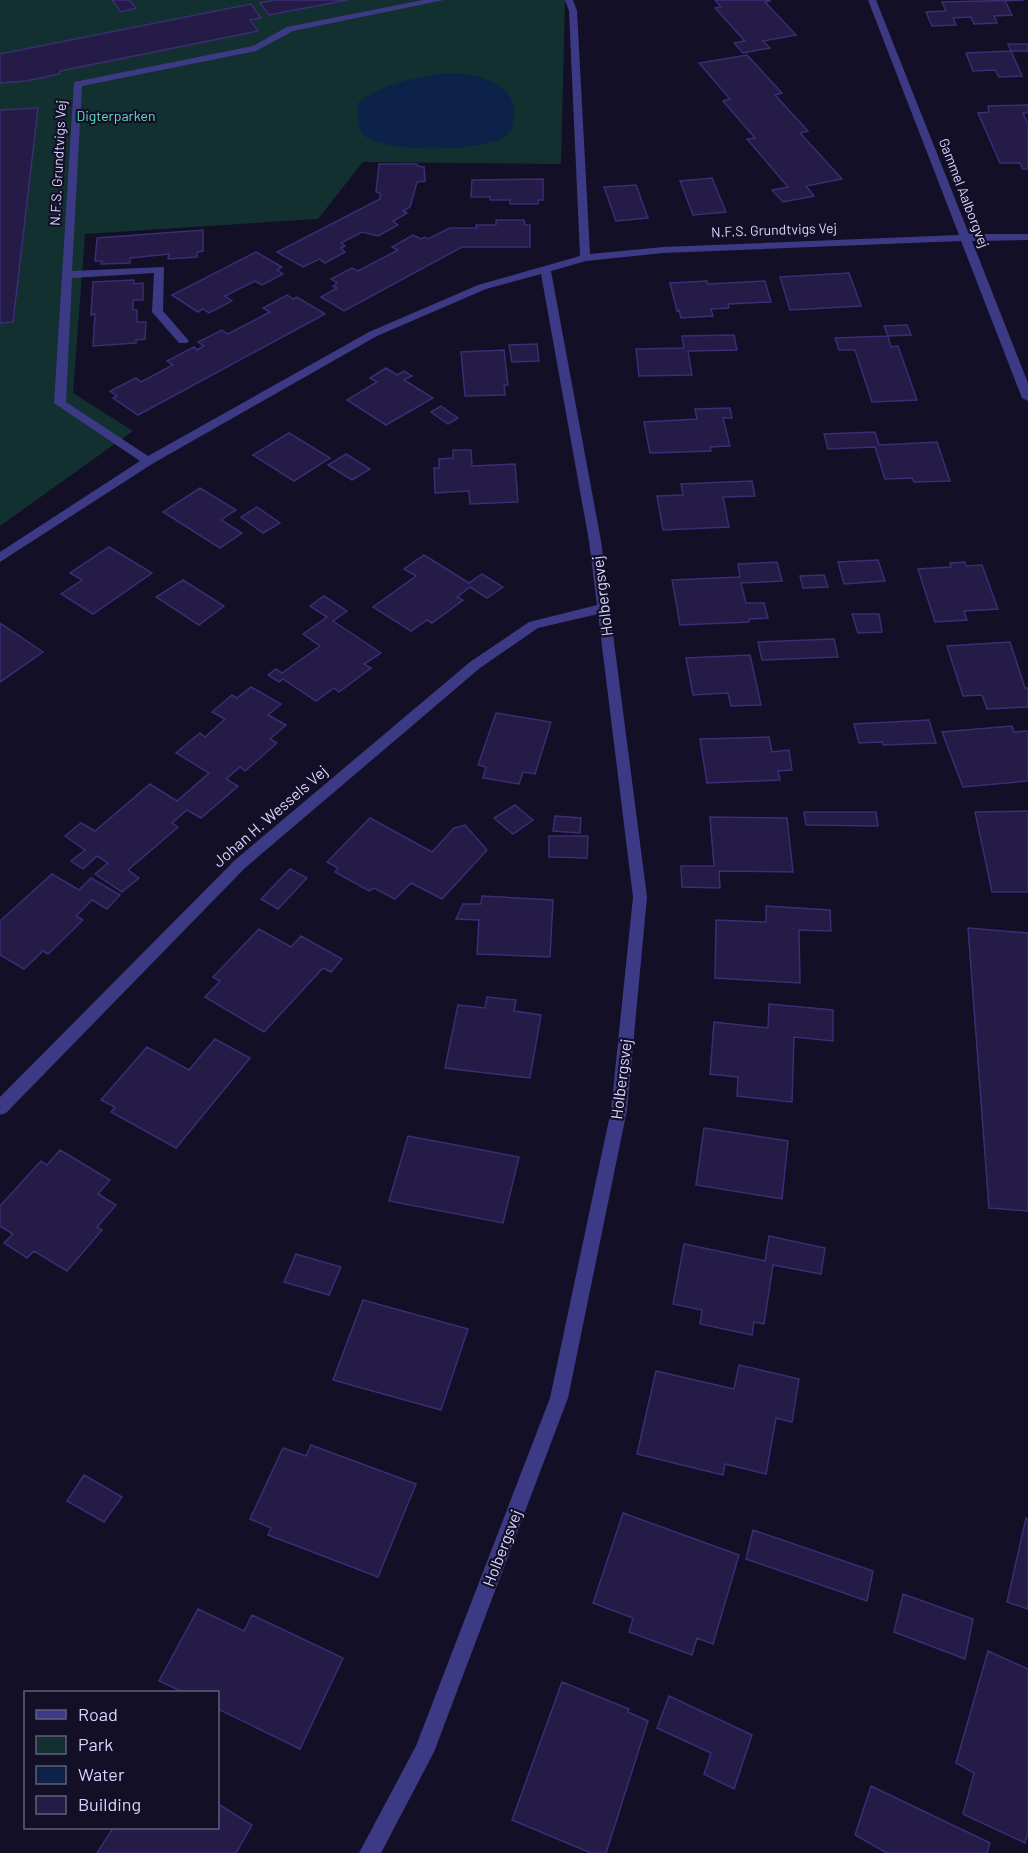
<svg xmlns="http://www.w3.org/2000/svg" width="1028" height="1853" viewBox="0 0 1028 1853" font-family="Barlow,sans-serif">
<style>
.green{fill:#12302f}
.water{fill:#0c2248}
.building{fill:#241b47;stroke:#3b2d73;stroke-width:1.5}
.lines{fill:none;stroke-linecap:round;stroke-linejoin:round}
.minor{fill:#3d3a85;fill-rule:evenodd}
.labels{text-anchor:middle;stroke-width:4.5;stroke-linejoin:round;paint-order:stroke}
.far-park-label{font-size:14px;fill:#5fe0c0;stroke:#130f26}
.far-street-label{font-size:14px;fill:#d9d4ff;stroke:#130f26}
.street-label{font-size:16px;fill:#d9d4ff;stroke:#130f26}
</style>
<rect width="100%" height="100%" fill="#130f26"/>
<!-- green -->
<path class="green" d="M0 0H565L561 164 363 162 318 219 85 234 73 393 133 431 0 526Z"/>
<!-- water -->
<path class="water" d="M448 73C474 74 515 80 514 114 514 122 513 129 507 135 488 152 383 154 364 135 357 128 357 113 357 104 381 83 417 77 448 73Z"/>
<!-- building -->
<path class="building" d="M112 0H129L136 8 121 12Z
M274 0H347L269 15 260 3Z
M715 0H769L770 1 765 2 796 35 763 41 770 48 743 53 734 43 745 41 715 8 721 7Z
M1024 0 1005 1 1012 15 994 16 997 23 974 24 971 17 953 18 956 25 932 26 926 12 946 11 942 2Z
M251 4 261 18 250 20 258 31 60 71 59 74 26 81 0 83V54Z
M1008 44H1028V51H1011Z
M1011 51 1022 76 999 77 995 70 973 71 966 53Z
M747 55 782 93 775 95 808 131 800 133 842 179 806 186 814 196 783 202 772 190 788 187 747 139 755 138 723 101 730 99 699 63Z
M1028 105V113H1023L1028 124V169H1023L1020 163H1000L978 113 989 112 988 106Z
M38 108 13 322 0 323V110Z
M379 164H417L418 166 424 167 425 181 417 182 410 207 403 211 407 213 393 221 398 225 378 236 362 232 341 243 345 246 341 248 345 252 325 263 319 259 303 267 277 252 380 199V193L376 192Z
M712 178 726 212 693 215 680 181Z
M543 179V200H538V204H510V200H490V197H471L472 180Z
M636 185 648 218 616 221 604 187Z
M496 220H524L525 225H530V247H462L344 311 321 297 337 288 333 286 337 283 331 279 352 268 358 271 398 250 392 247 413 235 421 239 425 237 428 239 450 228H477L476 225H496Z
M203 230V251L197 252V257L168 259 169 254 130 258V263L101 264 102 261H95L97 238Z
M256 252 282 267 277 270 283 274 262 285 255 281 225 296 232 301 209 313 203 309 198 312 172 295Z
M849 273 861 306 790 310 780 277Z
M134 280V284L143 283V300H133V310H137V322H146L145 339 136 340V343L93 346 95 314 91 315 93 282Z
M707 281 708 284 765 281 771 302 728 304 729 308 711 309 713 316 681 318 679 310 677 311 670 283Z
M287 295 293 299 297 297 325 314 138 415 113 398 117 396 110 391 136 378 141 382 173 365 167 361 194 347 197 350 204 346 198 342 222 330 228 334 270 312 263 308Z
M907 325 911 335 888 336 884 326Z
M734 335 737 350 688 351 692 375 639 376 636 349 684 348 682 336Z
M888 336 891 347 898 346 917 400 872 402 855 350H839L835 338Z
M537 344 539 361 512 362 509 345Z
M504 350 508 385H504L505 395 465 396 461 352Z
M386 368 397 375 404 371 412 376 404 380 433 398 386 425 347 400 377 382 370 378Z
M441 406 458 418 448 424 431 412Z
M730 408 732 418H723L730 446 710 447 711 451 650 453 644 422 697 419 695 409Z
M875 432 879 445 937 442 950 481 914 482 912 478 885 479 875 447 828 449 824 434Z
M289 433 330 458 294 481 253 455Z
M453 450H471L472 466 515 464 518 502 470 504 469 491 435 493 434 468H439V459L453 458Z
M346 454 370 469 352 480 328 465Z
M752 481 755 496 723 497 729 527 663 530 657 496 683 495 681 484Z
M200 488 236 510 221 520 242 533 220 548 163 512Z
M257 507 280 523 263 533 241 517Z
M109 547 152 573 93 614 61 594 82 580 70 573Z
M424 555 469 583 482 574 503 587 487 598 470 587 457 597 463 600 432 623 427 620 411 631 373 607 416 576 404 569Z
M878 560 885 581 844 584 838 562Z
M777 562 782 581 741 583 746 603H764L768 618 749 619V622L680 625 672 580 740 577 738 564Z
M965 562 966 566 982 565 998 609 964 611 967 620 935 622 918 569 951 567 950 563Z
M824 575 828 587 803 588 800 576Z
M183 580 224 606 199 625 156 597Z
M324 596 347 611 333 621 381 653 364 664 371 668 339 692 334 688 316 701 283 679 279 682 268 675 276 669 282 673 320 646 303 634 327 617 310 606Z
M852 614H879L882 632 858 633Z
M0 623 43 652 0 682Z
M834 639 838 657 762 660 758 642Z
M1010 642 1025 688H1028V707L987 709 982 695 963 696 947 646Z
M750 655 761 705 731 706 728 693 693 695 686 658Z
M251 687 281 704 268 715 286 725 270 739 277 743 245 771 240 767 226 779 238 786 201 818 187 810 172 823 178 827 128 870 139 878 122 892 95 874 108 863 97 856 83 869 71 861 85 850 65 836 81 823 95 831 150 784 177 801 209 773 176 753 200 733 205 737 225 719 212 712 232 695 237 698Z
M496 713 551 722 535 774 523 772 519 784 483 778 486 767 478 765Z
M929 720 936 743 883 745 882 742 859 743 854 724Z
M1012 726 1014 732 1028 731V781L963 787 942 732Z
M769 737 772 752 789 750 792 770 778 771 780 780 707 783 700 739Z
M515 805 533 820 513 834 494 818Z
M1028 811V892H992L975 812Z
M804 812H876L878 826 806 825Z
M555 816 581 818 580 833 553 831Z
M710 817 787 818 793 872 719 871 720 888 682 887 681 866H714Z
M370 818 432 852 454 828 465 825 487 850 442 899 411 883 395 899 374 888 369 891 335 872 338 868 327 862Z
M549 836H588L587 858 549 857Z
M290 869 307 878 278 909 261 899Z
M52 874 79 890 91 878 120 895 107 909 92 900 76 916 83 920 48 954 43 951 24 969 0 955V921Z
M482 896 553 900 550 957 477 954 479 920 456 919 463 904H481Z
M766 906 830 910 831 931 799 930 800 983 715 978 716 920 766 922Z
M968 928 1028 933V1211L989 1208Z
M259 929 291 947 301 936 342 959 331 972 323 968 264 1032 205 997 220 981 213 977Z
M487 997 516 1000 514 1011 541 1015 530 1078 445 1068 458 1005 485 1008Z
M769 1004 833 1010V1041L794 1037 792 1102 737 1096 738 1077 710 1074 714 1022 768 1028Z
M215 1039 250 1058 176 1148 111 1112 115 1107 101 1100 147 1047 189 1070Z
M704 1128 788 1141 782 1199 696 1185Z
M408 1136 519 1157 503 1223 389 1201Z
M60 1150 110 1180 98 1194 116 1205 97 1227 102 1230 67 1271 34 1251 27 1258 4 1243 13 1234 0 1226V1206L41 1161 47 1165Z
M769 1236 825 1248 821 1274 773 1265 764 1324 754 1322 752 1335 700 1324 702 1310 673 1304 684 1244 765 1261Z
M296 1254 341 1267 329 1295 284 1282Z
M363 1300 468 1329 441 1410 333 1380Z
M739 1365 799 1379 792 1422 776 1418 766 1474 725 1464 723 1475 637 1454 656 1371 734 1389Z
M311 1445 416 1484 378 1577 268 1535 271 1528 250 1519 283 1448 306 1456Z
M84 1475 122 1497 104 1522 67 1501Z
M623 1513 739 1555 713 1644 697 1638 692 1655 629 1632 633 1618 593 1603Z
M1026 1518 1028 1519V1609L1007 1602Z
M753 1530 873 1571 867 1601 746 1559Z
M903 1594 973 1619 965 1659 894 1632Z
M198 1609 244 1631 252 1615 343 1658 300 1749 218 1709V1692H183L159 1681Z
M988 1651 1028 1669V1832L1025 1843 963 1814 974 1773 956 1763Z
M562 1682 629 1709 628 1712 648 1721 606 1853H591L512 1820Z
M669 1696 752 1735 734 1789 704 1774 711 1753 657 1728Z
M871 1786 990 1843 987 1853H887L855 1835Z
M218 1804 252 1825 236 1853H97L113 1828H218Z"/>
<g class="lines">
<!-- minor -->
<path class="minor" d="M423 0H444L293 31 256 51 82 86 72 271 164 267 163 311 189 341 187 343H179L152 312 154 273 72 278 66 402 148 456 369 332 478 285 580 256 569 11 565 0H573L577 11 590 254 663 247 959 235 868 0H876L969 234H1028V240L972 241 1028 383V401L1022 398 961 241 663 253 586 261 551 271 601 541 647 897 627 1110 568 1398 434 1752 381 1853H359L416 1746 550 1398 611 1110 633 897 598 614 538 628 480 668 245 868 6 1113 0 1115V1097L235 860 470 662 529 622 597 605 589 541 541 274 486 289 377 336 152 464 0 562V552L140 461 54 403 74 82 253 46 287 27Z"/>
</g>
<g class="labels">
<!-- far-park labels -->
<g class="far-park-label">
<text x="116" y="121">Digterparken</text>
</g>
<!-- far-street labels -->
<g class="far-street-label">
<text transform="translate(58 163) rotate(-87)" y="5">N.F.S. Grundtvigs Vej</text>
<text transform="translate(964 193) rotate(69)" y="5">Gammel Aalborgvej</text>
<text transform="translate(774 230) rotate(-2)" y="5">N.F.S. Grundtvigs Vej</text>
</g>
<!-- street labels -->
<g class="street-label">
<text transform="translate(602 596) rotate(-97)" y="6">Holbergsvej</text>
<text transform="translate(270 816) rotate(-41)" y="6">Johan H. Wessels Vej</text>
<text transform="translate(621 1079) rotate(-83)" y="6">Holbergsvej</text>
<text transform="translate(502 1548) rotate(-69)" y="6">Holbergsvej</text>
</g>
</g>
<!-- legend -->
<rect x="24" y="1691" width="195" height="138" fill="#130f26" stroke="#625e7d" stroke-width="1.5"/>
<rect x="36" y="1710" width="30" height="9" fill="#3d3a85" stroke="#625e7d" stroke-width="1.5"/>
<text x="78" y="1721" font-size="18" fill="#d9d4ff">Road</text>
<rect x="36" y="1736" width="30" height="18" fill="#12302f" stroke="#625e7d" stroke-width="1.5"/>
<text x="78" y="1751" font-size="18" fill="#d9d4ff">Park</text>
<rect x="36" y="1766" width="30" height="18" fill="#0c2248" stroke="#625e7d" stroke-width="1.5"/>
<text x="78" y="1781" font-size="18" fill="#d9d4ff">Water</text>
<rect x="36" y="1796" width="30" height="18" fill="#241b47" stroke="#625e7d" stroke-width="1.5"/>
<text x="78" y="1811" font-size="18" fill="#d9d4ff">Building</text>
</svg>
